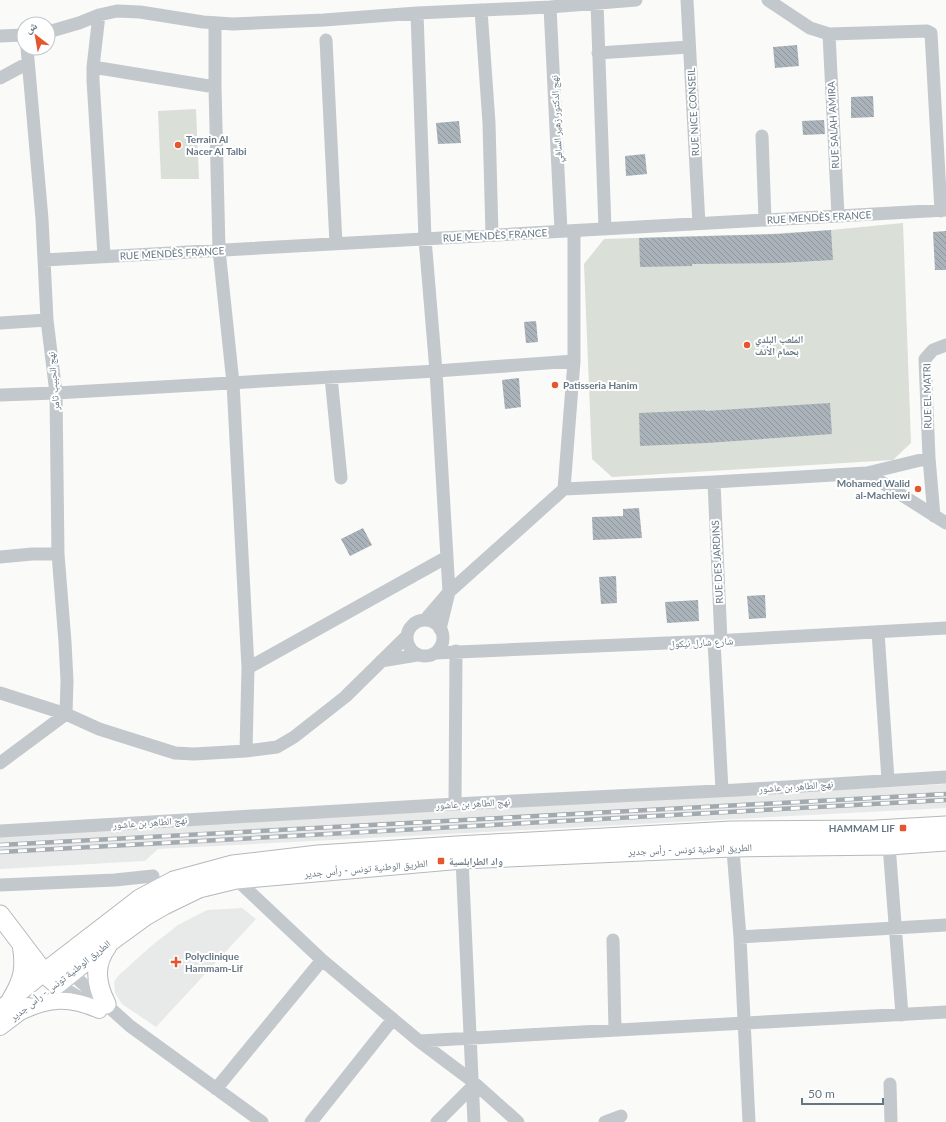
<svg xmlns="http://www.w3.org/2000/svg" width="946" height="1122" viewBox="0 0 946 1122" font-family="Lato,'Noto Naskh Arabic',sans-serif">
<style>
.built{fill:#e8e9e9}
.green{fill:#dadfd7}
.building{fill:url(#building-back-hatch)}
.lines{fill:none;stroke-linecap:round;stroke-linejoin:round}
.major-casing{stroke:#b5babe;stroke-width:18}
.highway-casing{stroke:#b4b9bd;stroke-width:21}
.minor{stroke:#c3c8cc;stroke-width:13}
.major{stroke:#fff;stroke-width:16}
.highway{stroke:#fff;stroke-width:19}
.rail-casing{stroke:#a2aab0;stroke-width:4.5}
.rail{stroke:#fff;stroke-width:3;stroke-dasharray:9;stroke-linecap:butt}
.poi-dot{fill:#e4572e;stroke:#fff;stroke-width:1.5}
.labels{text-anchor:middle;stroke-width:4;stroke-linejoin:round;paint-order:stroke}
.street-label{font-size:10px;fill:#657683;stroke:#fff}
.poi-label{font-size:10px;font-weight:bold;fill:#657683;stroke:#fff;text-anchor:start}
</style>
<defs>
<pattern id="building-back-hatch" width="6" height="6" patternUnits="userSpaceOnUse"><rect width="6" height="6" fill="#aab3b9"/><path d="M-1 5l2 2M0 0l6 6M5-1l2 2" fill="none" stroke="#8e969c"/></pattern>
</defs>
<rect width="100%" height="100%" fill="#fafaf8"/>
<!-- built -->
<path class="built" d="M946 784V808L158 849 145 861 0 869V835Z
M242 908 256 919 156 1027 122 1004 115 993 114 982 118 976 150 947 178 925 207 910Z"/>
<!-- green -->
<path class="green" d="M196 109 199 179H161L158 111Z
M903 223 911 443 893 460 612 477 592 459 584 264 604 239 767 234 831 230Z"/>
<!-- building -->
<path class="building" d="M797 45 799 66 775 68 773 47Z
M873 96 874 117 851 118V97Z
M824 120 825 134 803 135 802 121Z
M459 121 461 143 438 144 436 123Z
M645 154 647 174 626 176 625 156Z
M831 230 833 260 780 263 692 264V266L640 267 639 238 778 234Z
M946 231V270H935L933 232Z
M536 321 538 342 526 343 524 322Z
M519 378 521 407 505 409 502 380Z
M830 403 832 434 707 443 640 446 639 413 705 410V411Z
M639 508 642 538 593 540 592 517 623 516V509Z
M363 528 372 545 350 556 341 539Z
M616 576 617 603 601 604 599 577Z
M765 595 766 618 749 619 747 596Z
M698 600 699 621 667 623 665 602Z"/>
<g class="lines">
<!-- major casing -->
<g class="major-casing">
<path id="major" d="M0 1009 44 973
M20 1012C49 998 69 997 99 1010
M0 1027 28 1006"/>
</g>
<!-- highway casing -->
<g class="highway-casing">
<path id="highway" d="M0 915 44 973 57 984 112 940 145 916 164 905 199 888 236 879 462 859 732 847 889 845 946 841
M44 973 140 899 174 881 233 865 318 855 457 846 732 831 876 830 946 826
M12 999C24 979 26 967 22 944
M106 1004C96 984 93 965 107 946"/>
</g>
<!-- minor -->
<path class="minor" d="M687 0 699 224
M768 0 810 28 829 34 927 31 931 33 941 211
M597 3 605 229
M550 7 561 231
M481 10 489 123 492 235
M417 13 425 239 436 371 449 592 440 629
M99 15 93 67V80L104 256
M215 24V87L219 250 233 383 248 668 246 751
M48 32 79 23 99 15 117 11 140 12 203 22 233 24 324 20 417 13 550 7 636 0
M829 34 838 216
M0 36 24 35
M326 40 336 244
M598 53 689 47
M93 67 215 87
M0 78 28 63
M762 136 765 220
M44 260 946 210
M0 323 47 320
M331 377 341 478
M0 395 56 393 436 371 574 361
M867 473 946 523
M714 482 721 641
M564 489 574 361V231
M934 516 929 458 925 359 933 350 946 345
M0 557 32 554H58
M407 638a18 18 0 1 1 36 0a18 18 0 1 1-36 0Z
M425 620 449 592 564 489 714 482 867 473 929 458
M878 632 888 780
M714 641 722 790
M435 653 714 641 946 628
M381 661 417 655
M248 668 447 557
M0 693 66 714 99 729 175 753 194 754 246 751 277 747 294 737 345 697 407 636
M0 763 66 714 67 681 65 642 58 554 56 393 47 320 42 219 27 48
M455 804 456 651
M0 831 455 804 737 790 946 777
M732 838 740 937 749 1122
M889 845 902 1015
M462 859 474 1122
M236 879 322 960 419 1041 471 1080 518 1122
M0 885 115 880 153 876
M740 937 946 925
M613 940 615 1030
M71 973 130 1026 262 1122
M57 984 88 1003
M419 1041 946 1012
M890 1084 891 1122
M216 1089 322 960
M311 1122 393 1019
M437 1122 472 1087
M605 1122 621 1116"/>
<!-- major -->
<use href="#major" class="major"/>
<!-- highway -->
<use href="#highway" class="highway"/>
<!-- rail casing -->
<g class="rail-casing">
<path id="rail" d="M0 845 946 794
M0 852 946 800"/>
</g>
<!-- rail -->
<use href="#rail" class="rail"/>
</g>
<!-- markers -->
<g class="poi-dot">
<circle cx="178" cy="145" r="4"/>
<circle cx="747" cy="345" r="4"/>
<circle cx="555" cy="385" r="4"/>
<circle cx="918" cy="489" r="4"/>
<rect x="899" y="824" width="8" height="8" rx="2"/>
<rect x="437" y="857" width="8" height="8" rx="2"/>
<path d="M174 956h4v4h4v4h-4v4h-4v-4h-4v-4h4z"/>
</g>
<g class="labels">
<!-- street labels -->
<g class="street-label">
<text transform="translate(693 112) rotate(-93)" y="4">RUE NICE CONSEIL</text>
<text transform="translate(556 119) rotate(-93)" y="4">نهج الدكتور زهير السافي</text>
<text transform="translate(833 125) rotate(-93)" y="4">RUE SALAH AMIRA</text>
<text transform="translate(819 217) rotate(-3)" y="4">RUE MENDÈS FRANCE</text>
<text transform="translate(495 235) rotate(-3)" y="4">RUE MENDÈS FRANCE</text>
<text transform="translate(172 253) rotate(-3)" y="4">RUE MENDÈS FRANCE</text>
<text transform="translate(53 381) rotate(-95)" y="4">نهج الحبيب ثامر</text>
<text transform="translate(927 396) rotate(-91)" y="4">RUE EL MATRI</text>
<text transform="translate(717 562) rotate(-93)" y="4">RUE DES JARDINS</text>
<text transform="translate(701 642) rotate(-3)" y="4">شارع شارل نيكول</text>
<text transform="translate(796 786) rotate(-4)" y="4">نهج الطاهر بن عاشور</text>
<text transform="translate(473 803) rotate(-3)" y="4">نهج الطاهر بن عاشور</text>
<text transform="translate(150 822) rotate(-4)" y="4">نهج الطاهر بن عاشور</text>
<text transform="translate(690 849) rotate(-2)" y="4">الطريق الوطنية تونس - رأس جدير</text>
<text transform="translate(366 868) rotate(-5)" y="4">الطريق الوطنية تونس - رأس جدير</text>
<text transform="translate(60 980) rotate(-38)" y="4">الطريق الوطنية تونس - رأس جدير</text>
</g>
<!-- poi labels -->
<g class="poi-label">
<text x="186" y="143">Terrain Al<tspan x="186" dy="12">Nacer Al Talbi</tspan></text>
<text x="755" y="343">الملعب البلدي<tspan x="755" dy="12">بحمام الأتف</tspan></text>
<text x="563" y="389">Patisseria Hanim</text>
<text x="910" y="487" text-anchor="end">Mohamed Walid<tspan x="910" dy="12">al-Machlewi</tspan></text>
<text x="895" y="832" text-anchor="end">HAMMAM LIF</text>
<text x="449" y="865">واد الطرابلسية</text>
<text x="185" y="960">Polyclinique<tspan x="185" dy="12">Hammam-Lif</tspan></text>
</g>
</g>
<!-- north arrow -->
<g transform="translate(36 36) rotate(329)"><circle r="19" fill="#ffffff" stroke="#c1c8cd"/>
<path d="M0-3L7 15L0 10L-7 15Z" fill="#e4572e"/>
<text y="-6" font-size="11" font-weight="bold" text-anchor="middle" fill="#657683">ش</text>
</g>
<!-- scale -->
<path d="M802 1098v6h81v-6" fill="none" stroke="#657683" stroke-width="2"/>
<text x="808" y="1098" font-size="12" fill="#657683" stroke="#ffffff" stroke-width="3" paint-order="stroke">50 m</text>
</svg>
